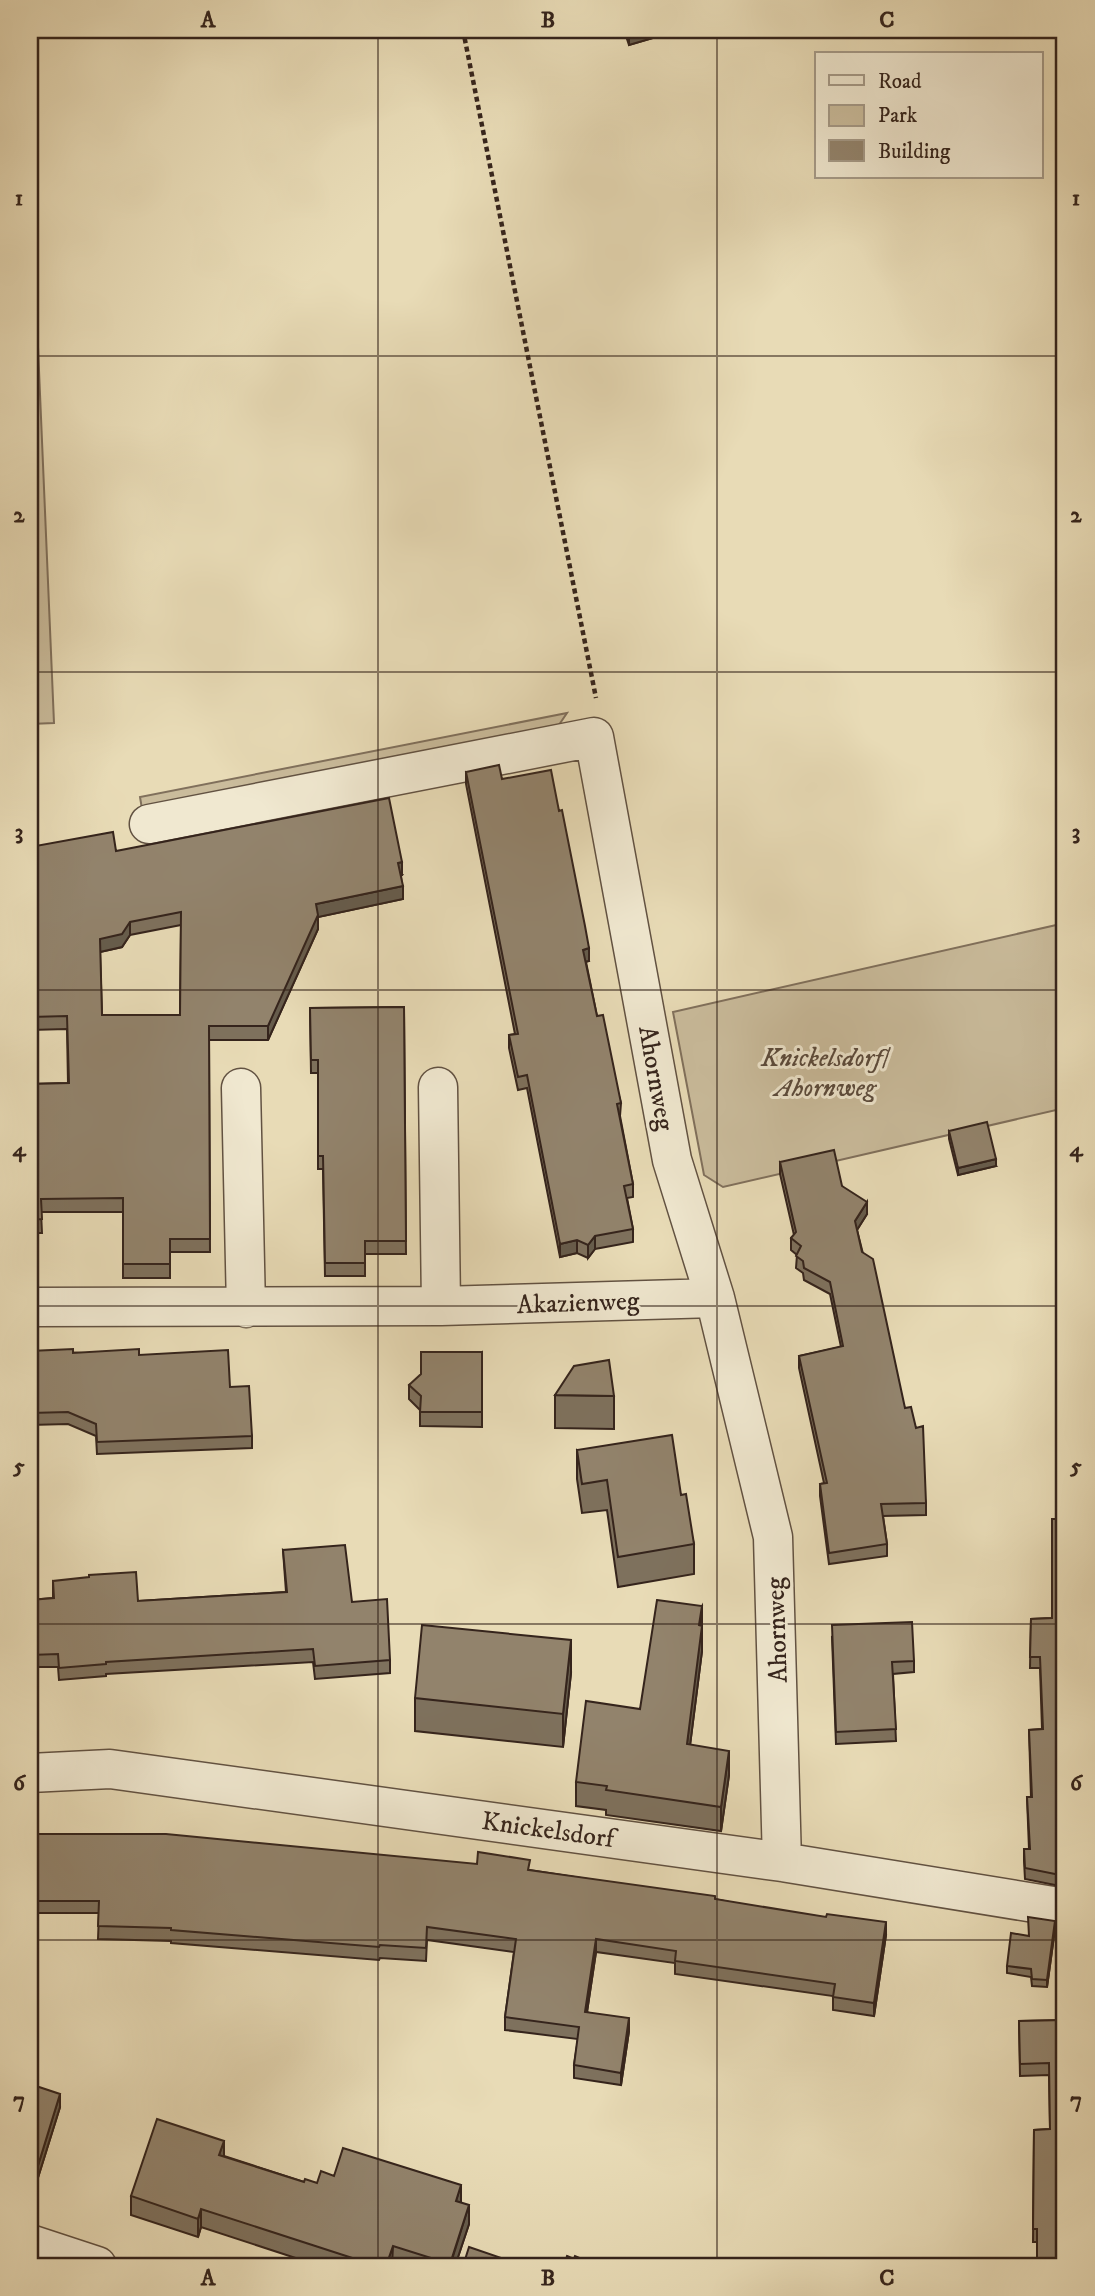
<svg xmlns="http://www.w3.org/2000/svg" width="1095" height="2296" viewBox="0 0 1095 2296" font-family="'IM FELL DW Pica',serif">
<style>
.green{fill:#cabc9c;stroke:#80705c;stroke-width:2}
.lines{fill:none;stroke-linecap:round;stroke-linejoin:round}
.street-casing{stroke:#625242;stroke-width:41}
.path{stroke:#35241c;stroke-width:4.5;stroke-dasharray:5 3.5;stroke-linecap:butt}
.street{stroke:#f0e8d0;stroke-width:38}
.wall{fill:#7e715d;stroke:#35241c;stroke-width:2;fill-rule:evenodd}
.shaded-wall{fill:#665c4c;stroke:#35241c;stroke-width:2}
.building{fill:#92836c;stroke:#35241c;stroke-width:2;fill-rule:evenodd}
.grid{fill:none;stroke:#35241c;stroke-width:2;stroke-opacity:0.55}
.labels{text-anchor:middle;stroke-width:6;stroke-linejoin:round;paint-order:stroke}
.park-label{font-size:26px;font-style:italic;fill:#5a4a3c;stroke:#f0e8d0}
.street-label{font-size:26px;fill:#35241c;stroke:#f0e8d0}
.neatline{fill:none;stroke:#35241c;stroke-width:2.5}
.grid-label{font-size:23px;text-anchor:middle;font-weight:bold;fill:#35241c}
</style>
<rect width="100%" height="100%" fill="#e8dbb6"/>
<filter id="stains"><feTurbulence type="fractalNoise" baseFrequency=".00286" numOctaves="4"/><feColorMatrix values="0 0 0 0 .2 0 0 0 0 .09 0 0 0 0 .02 0 0 0 .5 -.17"/></filter>
<radialGradient id="worn" r=".72"><stop offset=".6" stop-color="#630" stop-opacity="0"/><stop offset="1" stop-color="#630" stop-opacity=".3"/></radialGradient>
<!-- green -->
<path class="green" d="M30 159 54 723 30 724Z
M567 713 552 735 143 815 140 797Z
M1065 923V1108L723 1187 704 1175 673 1012Z"/>
<g class="lines">
<!-- street casing -->
<g class="street-casing">
<path id="street" d="M149 824 594 737 672 1160 715 1298 773 1537 782 1862
M438 1087 441 1306
M241 1088 246 1308
M30 1307 441 1306 715 1298
M30 1773 110 1769 782 1862 1065 1908
M30 2244 97 2266"/>
</g>
<!-- path -->
<path class="path" d="M463 30 596 698"/>
<!-- street -->
<use href="#street" class="street"/>
</g>
<!-- wall -->
<path class="wall" d="M624 30H680L629 45Z
M466 772 502 779 589 961 586 962 597 1016 621 1103 620 1116 633 1184V1197L627 1198 633 1229V1242L595 1249 588 1258 577 1253 560 1257 527 1088 518 1090 509 1048V1035L515 1034 466 784Z
M30 847 116 851 402 875 401 876 403 899 318 917V929L268 1040H209L210 1252H170V1278H123V1212H41L42 1233H30V1084L68 1083 67 1029 30 1030ZM181 925 180 1015H102L100 952 122 947 130 935Z
M404 1007 406 1254H365V1276H325L323 1169H318V1073H311L310 1008Z
M949 1131 996 1166 958 1175 949 1139Z
M780 1162 842 1186 867 1214 857 1230 926 1503V1515L883 1516 887 1544V1556L829 1564 820 1496V1484L824 1483 799 1368V1356L841 1347 830 1294 804 1280 803 1273 796 1268 797 1255 791 1250V1238L794 1235 780 1174Z
M30 1351 139 1355 230 1387 252 1436V1448L97 1454 96 1436 68 1424 30 1425Z
M482 1352V1427L420 1426V1410L409 1399V1385Z
M555 1395 614 1396V1429L555 1428Z
M577 1450 681 1495 694 1544V1574L618 1587 607 1510 582 1513 577 1479Z
M1065 1519V1887L1025 1879 1024 1861V1849H1029L1027 1797H1031L1029 1730 1042 1729 1040 1668H1030L1031 1619 1052 1618Z
M283 1550 352 1602 390 1660V1673L315 1679 313 1662 106 1674V1676L59 1680 58 1667H30V1600L53 1598V1581L138 1601 286 1592Z
M702 1606V1651L690 1745 729 1775 721 1831 606 1815V1810L576 1806V1782L640 1709Z
M832 1637 914 1661V1672L893 1674 896 1741 836 1744Z
M571 1673 563 1747 415 1731V1698Z
M30 1834 530 1870 715 1899 886 1935 874 2016 833 2010V1996L675 1974V1963L596 1952 587 2012 629 2031 621 2085 574 2078V2065L578 2039 505 2030V2017L514 1952 427 1940 426 1961 380 1958 379 1960 171 1943V1941L98 1939 99 1913H30Z
M1055 1929 1047 1987 1032 1986 1031 1977 1007 1973V1966L1028 1936Z
M1065 2020 1037 2242H1033L1034 2130 1050 2129 1049 2075 1020 2076 1019 2021Z
M30 2084 60 2107 36 2184 30 2182Z
M224 2156 304 2182 317 2183 334 2176 461 2202 469 2224 455 2266H400L393 2264 392 2266H320L201 2227 198 2237 131 2215V2196Z"/>
<!-- shaded-wall -->
<path class="shaded-wall" d="M629 30H680L629 45Z
M402 862V875L398 876V863Z
M403 886V899L318 917V929L268 1040V1026L316 904Z
M130 922V935L122 947 100 952V939Z
M589 948V961L583 962V950Z
M996 1159V1166L958 1175V1168Z
M867 1202V1214L855 1233V1221Z
M595 1236V1249L588 1258V1245Z
M577 1240V1253L560 1257V1244Z
M702 1606V1651L687 1769V1744Z
M571 1640V1673L563 1747V1714Z
M729 1751V1775L721 1831V1807Z
M1055 1921V1929L1047 1987V1980Z
M886 1922V1935L874 2016V2003Z
M596 1939V1952L585 2025V2012Z
M629 2018V2031L621 2085V2073Z
M60 2094V2107L36 2184V2172Z
M224 2141V2159L219 2155Z
M461 2185V2204L456 2201Z
M469 2205V2224L455 2266H450Z
M201 2209V2227L198 2237V2219Z
M393 2246 392 2266H386Z"/>
<!-- building -->
<path class="building" d="M499 765 502 779 551 770 559 811 562 810 585 926 589 948 583 950 597 1016 603 1015 621 1103 617 1104 633 1184 624 1186 633 1229 595 1236 588 1245 577 1240 560 1244 527 1075 518 1077 509 1035 518 1034 466 772Z
M389 798 402 862 398 863 403 886 316 904 318 915 268 1026H209L210 1239H170V1264H123V1198L41 1199 42 1219 30 1220V1084L69 1083 67 1016 30 1017V847L113 832 116 851ZM181 912 180 1015H102L100 939 122 934 130 922Z
M404 1007 406 1241H365V1263H325L323 1156H318V1060H311L310 1008Z
M987 1122 996 1159 958 1168 949 1131Z
M834 1150 842 1186 867 1202 855 1221 862 1252 873 1259 905 1408 911 1407 916 1428 923 1426 926 1503 881 1504 887 1544 829 1553 820 1484 827 1483 799 1356 843 1346 830 1282 804 1268 803 1261 796 1256 801 1246 791 1238 796 1232 780 1162Z
M73 1349V1353L139 1349V1355L228 1350 230 1387 249 1386 252 1436 97 1442 96 1424 68 1412 30 1413V1351Z
M421 1352H482V1412H420L421 1396 409 1385 421 1374Z
M609 1360 614 1396 555 1395 574 1366Z
M672 1435 681 1495 686 1494 694 1544 618 1557 607 1480 582 1484 577 1450Z
M1052 1519H1065V1876L1025 1868 1024 1849H1030L1027 1797H1032L1029 1730 1043 1729 1040 1657H1030L1031 1619 1052 1618Z
M345 1545 352 1602 387 1599 390 1660 315 1666 313 1649 106 1662V1664L59 1668 58 1654 30 1655V1600L54 1598 53 1581 89 1577V1575L136 1572 138 1601 287 1592 283 1550Z
M657 1600 702 1606 699 1625 702 1626 687 1744 729 1751 721 1807 606 1790 607 1786 576 1782 586 1701 640 1709Z
M912 1622 914 1661 892 1662 896 1729 836 1732 832 1625Z
M422 1625 571 1640 563 1714 415 1698Z
M30 1834H166L477 1864 478 1852 530 1860 528 1870 715 1896V1899L826 1917 827 1914 886 1922 874 2003 833 1997 835 1984 675 1961 676 1951 596 1939 585 2012 629 2018 621 2073 574 2065 579 2027 505 2017 516 1939 427 1927 426 1948 380 1945 379 1947 171 1930V1928L98 1926 99 1901H30Z
M1028 1917 1055 1921 1047 1980 1032 1979 1031 1969 1007 1966 1011 1933 1029 1936Z
M1065 2020V2266H1037V2229H1033L1034 2130 1050 2129 1049 2063 1020 2064 1019 2021Z
M30 2084 60 2094 36 2172 30 2170Z
M157 2119 224 2141 219 2155 304 2182 305 2179 317 2183 321 2171 334 2176 343 2148 461 2185 456 2201 469 2205 450 2264 393 2246 386 2266H377L201 2209 198 2219 131 2196Z
M469 2247 513 2262 511 2266H463Z
M567 2256 574 2259 575 2256 599 2266H564Z"/>
<!-- grid -->
<path class="grid" d="M378 30V2266M717 30V2266M30 356H1065M30 672H1065M30 990H1065M30 1306H1065M30 1624H1065M30 1940H1065"/>
<g class="labels">
<!-- park labels -->
<g class="park-label">
<text x="825" y="1066">Knickelsdorf/<tspan x="825" dy="30">Ahornweg</tspan></text>
</g>
<!-- street labels -->
<g class="street-label">
<text transform="translate(657 1078) rotate(80)" y="9">Ahornweg</text>
<text transform="translate(578 1302) rotate(-2)" y="9">Akazienweg</text>
<text transform="translate(776 1630) rotate(-92)" y="9">Ahornweg</text>
<text transform="translate(548 1829) rotate(8)" y="9">Knickelsdorf</text>
</g>
</g>
<!-- margin -->
<rect width="1095" height="2296" fill="none" stroke="#e8dbb6" stroke-width="77"/>
<!-- legend -->
<rect x="815" y="52" width="228" height="126" fill="#f0e8d0" stroke="#a59a88" stroke-width="2"/>
<rect x="829" y="75" width="35" height="10" fill="#f0e8d0" stroke="#a59a88" stroke-width="2"/>
<text x="878" y="88" font-size="21" fill="#35241c">Road</text>
<rect x="829" y="105" width="35" height="21" fill="#cabc9c" stroke="#a59a88" stroke-width="2"/>
<text x="878" y="122" font-size="21" fill="#35241c">Park</text>
<rect x="829" y="140" width="35" height="21" fill="#92836c" stroke="#a59a88" stroke-width="2"/>
<text x="878" y="158" font-size="21" fill="#35241c">Building</text>
<rect x="38" y="38" width="1018" height="2220" class="neatline"/>
<g class="grid-label">
<text x="208" y="27">A</text>
<text x="548" y="27">B</text>
<text x="887" y="27">C</text>
<text x="19" y="205">1</text>
<text x="1076" y="205">1</text>
<text x="19" y="522">2</text>
<text x="1076" y="522">2</text>
<text x="19" y="839">3</text>
<text x="1076" y="839">3</text>
<text x="19" y="1156">4</text>
<text x="1076" y="1156">4</text>
<text x="19" y="1473">5</text>
<text x="1076" y="1473">5</text>
<text x="19" y="1790">6</text>
<text x="1076" y="1790">6</text>
<text x="19" y="2107">7</text>
<text x="1076" y="2107">7</text>
<text x="208" y="2285">A</text>
<text x="548" y="2285">B</text>
<text x="887" y="2285">C</text>
</g>
<rect width="100%" height="100%" filter="url(#stains)"/>
<rect width="100%" height="100%" fill="url(#worn)"/>
</svg>
